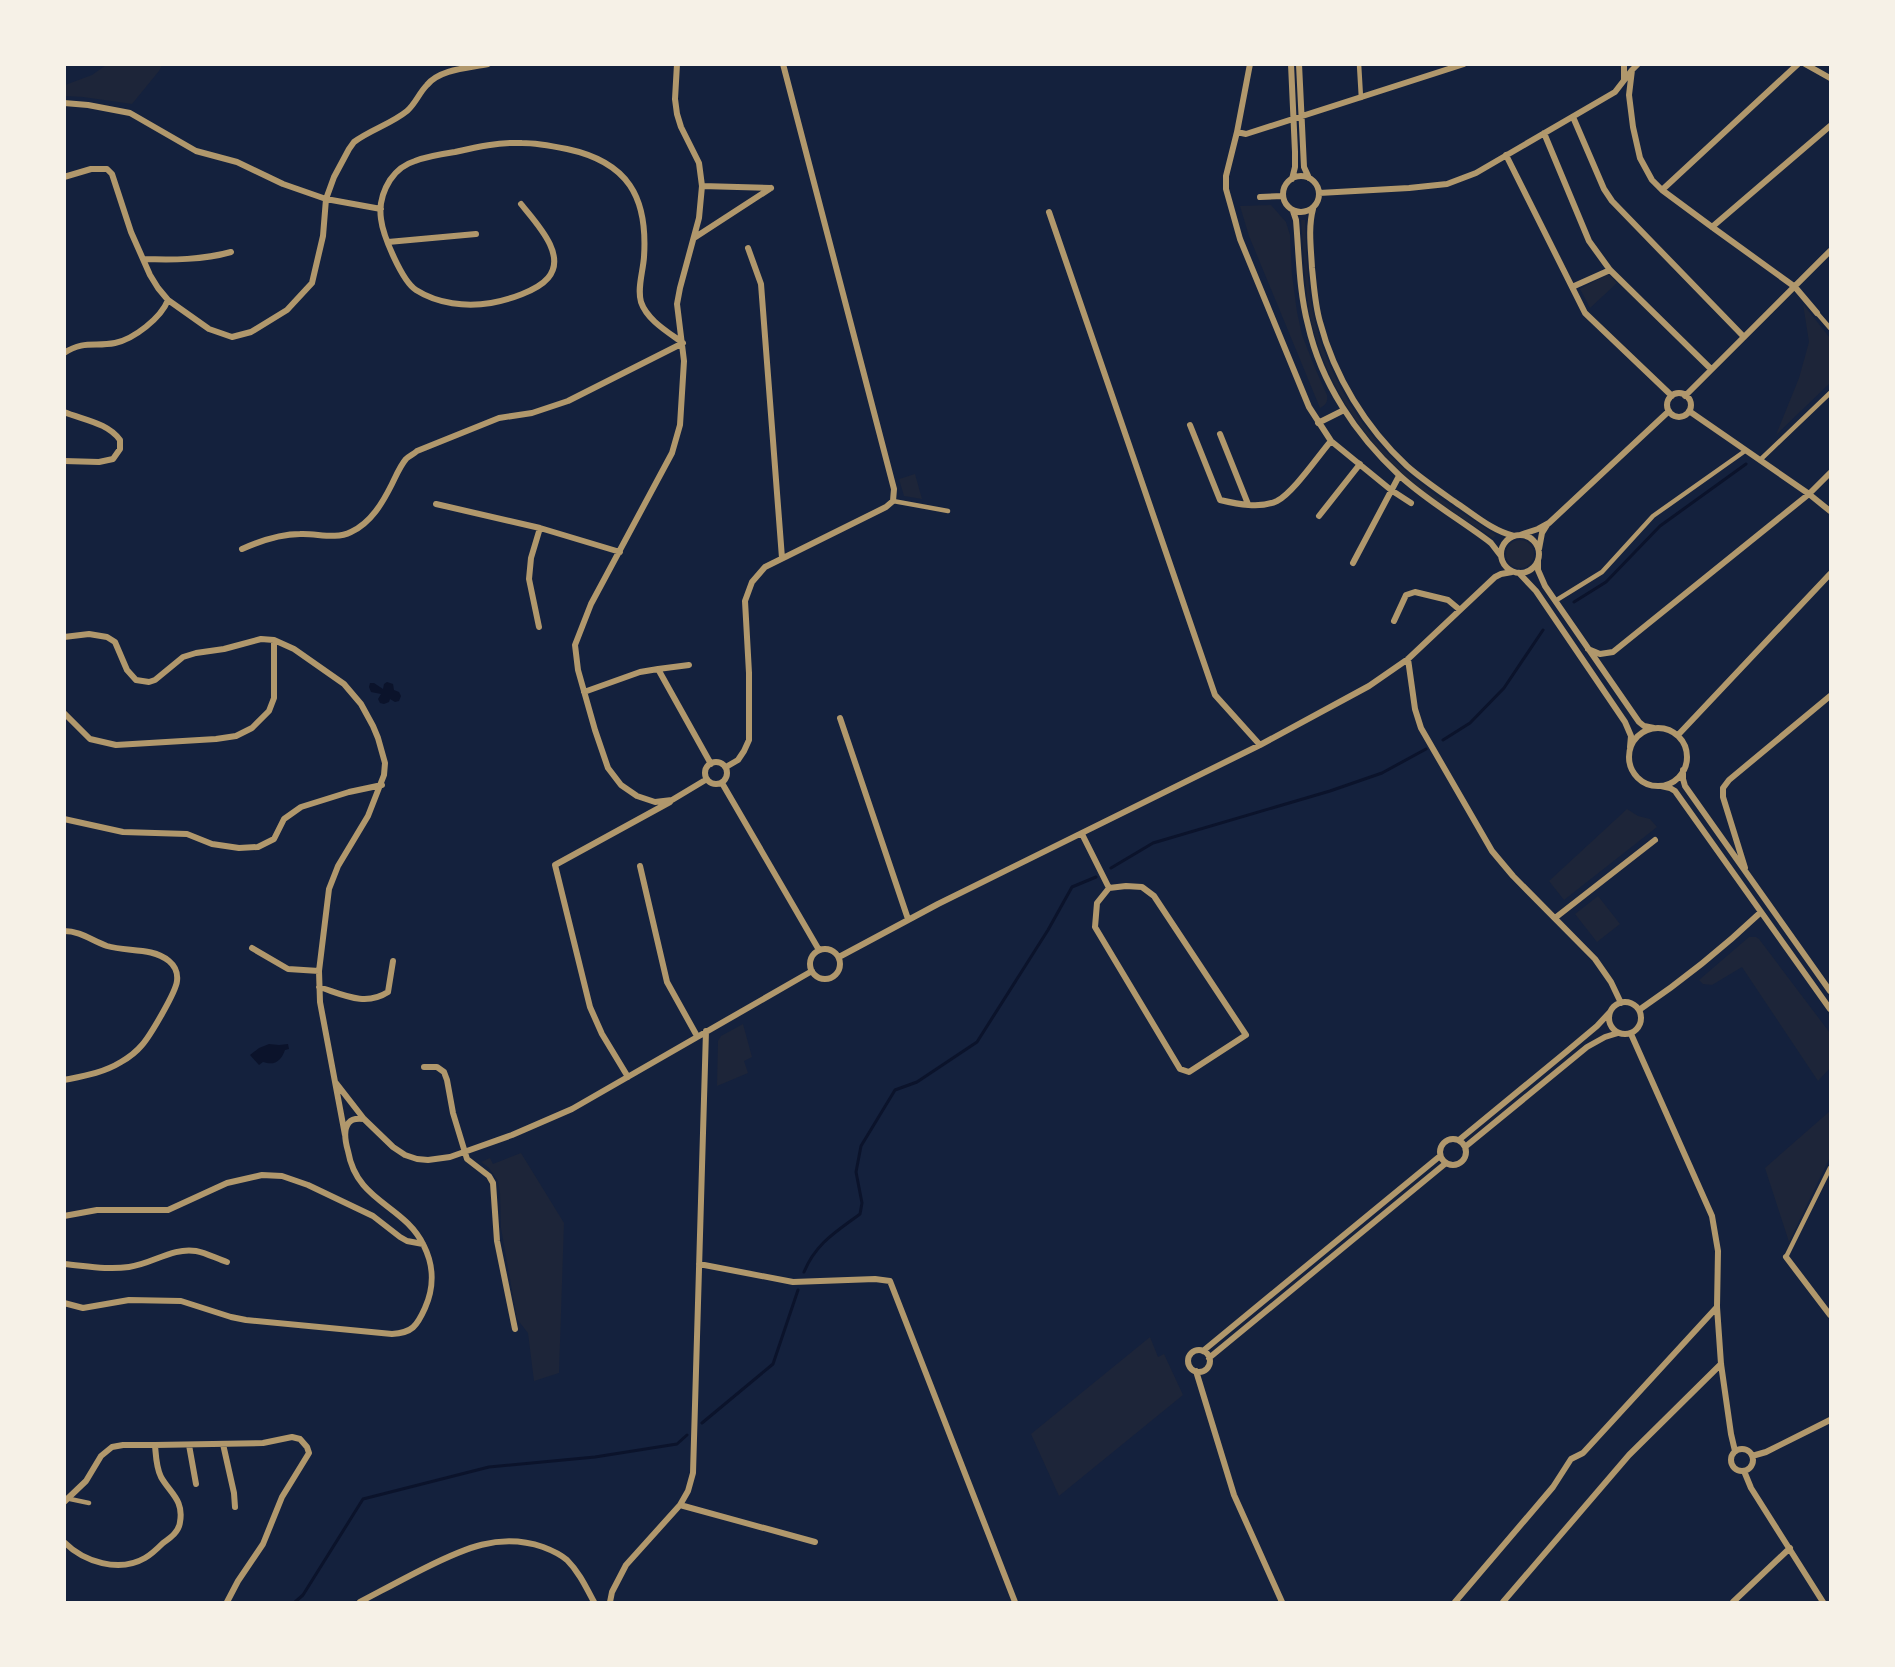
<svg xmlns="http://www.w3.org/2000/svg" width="1895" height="1667" viewBox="0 0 1895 1667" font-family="Roboto,sans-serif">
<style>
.green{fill:#1d2539}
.water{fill:#0b132b}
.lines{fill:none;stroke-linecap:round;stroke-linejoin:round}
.stream{stroke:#0b132b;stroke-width:3}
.pedestrian{stroke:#b1986c;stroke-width:4.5}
.minor{stroke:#b1986c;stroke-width:6}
</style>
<rect width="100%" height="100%" fill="#14213d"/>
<!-- green -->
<path class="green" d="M106 65V64L162 65 159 71 132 104 83 97 65 96V85L92 75Z
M1271 205 1286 222 1290 235 1292 275 1297 312 1302 335 1315 368 1327 395C1328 402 1326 405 1320 408L1249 236 1240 206Z
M1301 220H1305C1307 255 1307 291 1316 325 1332 386 1370 444 1420 483 1443 502 1470 518 1496 535L1493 538C1468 521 1441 506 1418 487 1368 447 1327 387 1312 325 1304 291 1304 255 1301 220Z
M1608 274 1617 283 1590 308 1580 289Z
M1803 304 1830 338V383L1776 435 1799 378 1809 342Z
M915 474 922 499 904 496 899 479Z
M1506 554a14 14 0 1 1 28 0a14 14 0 1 1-28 0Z
M1627 809 1638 816 1650 819 1657 827 1564 900 1549 881Z
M1598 896 1620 924 1597 942 1575 914Z
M1749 937H1756L1759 939 1830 1033V1068L1818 1081 1742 967 1712 985 1703 984 1699 980Z
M743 1024 752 1057 744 1061 748 1073 717 1086 718 1041 721 1036Z
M1830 1111V1157L1789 1242 1765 1168Z
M521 1153 564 1223 559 1373 534 1381 528 1333 517 1319 501 1228 500 1193 498 1181 489 1168 481 1162 490 1158 493 1164Z
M1150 1337 1158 1357 1164 1354 1183 1395 1059 1496 1031 1434Z"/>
<!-- water -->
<path class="water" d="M387 682 393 684 394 690 399 692 401 696 399 701 395 702 390 699 389 702 384 704 380 703 378 699 381 694 371 692 369 687 370 683H374L383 689 384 684Z
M269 1044 279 1045 288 1044 289 1049 285 1050C281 1061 275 1066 263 1062L259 1065 250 1055 259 1048Z"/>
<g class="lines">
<!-- stream -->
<path class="stream" d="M1574 602 1606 582 1660 526 1746 464
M1443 740 1470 723 1504 688 1543 630
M1111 868 1153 843 1330 791 1382 773 1426 749
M804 1272C816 1243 836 1232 860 1214L862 1203 856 1172 861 1146 895 1090 917 1082 977 1042 1048 930 1072 887 1096 877
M702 1423 773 1364 798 1290
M295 1602 303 1595 363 1499 489 1467 595 1457 677 1444 687 1435"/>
<!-- pedestrian -->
<path class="pedestrian" d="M1359 64 1361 98
M1817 313 1830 328
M1760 460 1830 393
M893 501 948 511
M1555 601 1602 572 1653 516 1745 451
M1786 1257 1830 1168
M70 1499 89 1503"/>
<!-- minor -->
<path class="minor" d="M677 64 675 99 677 114 681 127 699 163 702 186 699 218 680 288 677 304 684 361 680 425 672 453 591 604 575 645 578 670 595 730 608 768 621 785 637 796 655 802 672 800 707 779
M1250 64 1237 132 1226 176V189L1240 239 1309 407 1331 441 1391 490 1411 503
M1291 64 1295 152V167L1292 179
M1299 64 1304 167 1309 178
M1805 64 1830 78
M1632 70 1629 95 1633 127 1640 158 1652 180 1662 190 1712 227 1795 287 1817 313
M1624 79V64
M64 103 88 105 130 113 196 151 237 162 283 184 326 199 381 209
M1573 117 1604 189 1612 201 1744 337
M1237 132 1246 134 1464 64
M1544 133 1589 241 1610 270 1711 369
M1506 155 1585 313 1672 396
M1283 194a18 18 0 1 1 36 0a18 18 0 1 1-36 0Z
M64 177 91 169H107L112 174 131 232 150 275 158 288 168 300 209 329 232 337 251 332 287 310 312 283 323 236 326 199 334 177 349 149 354 142C370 130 391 124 407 111 416 103 419 93 427 85 440 69 469 68 488 64
M702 186 771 188
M1662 190 1798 64
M1319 193 1409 188 1447 184 1476 173 1615 92 1632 70 1638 64
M1260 197 1283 196
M1313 209C1308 228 1311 248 1312 268 1314 286 1315 305 1320 322 1334 376 1366 428 1407 466 1423 480 1441 492 1458 504 1476 516 1493 531 1514 536
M1293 211 1296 220C1299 255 1299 291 1308 325 1321 383 1356 435 1399 475 1427 501 1461 520 1491 543L1501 556
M1049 212 1215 695 1260 745
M1712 227 1830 126
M694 238 771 188
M388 242 476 234
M748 248 761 284 782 558
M143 259C172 260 203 260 231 252
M1572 287 1610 270
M64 353C84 340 95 347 115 343 134 339 161 318 168 300
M1667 405a12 12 0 1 1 24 0a12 12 0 1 1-24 0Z
M1685 396 1830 251
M1689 411 1809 494 1830 511
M64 412C84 420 108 423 120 440V449L113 459 99 462 64 461
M1318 423 1344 410
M1190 425 1220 500C1237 504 1260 509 1277 501 1293 493 1318 456 1331 441
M1220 434 1248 504
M436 504 540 528 620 552
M1319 516 1360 464
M1501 554a19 19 0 1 1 38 0a19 19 0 1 1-38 0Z
M1520 535 1538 529 1549 523 1669 411
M242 549C260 541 281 534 300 534 317 533 335 540 351 532 371 523 383 502 392 484 396 476 400 466 406 459 409 456 414 454 417 451L499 418 532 413 568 401 683 343C668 332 647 320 641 302 637 288 643 272 644 257 648 197 628 162 567 149 552 146 537 143 522 143 499 142 477 147 455 152 442 154 428 156 415 161 405 164 396 171 390 180 383 191 379 205 381 219 383 236 402 281 416 290 438 304 466 307 491 303 508 300 537 291 548 278 568 255 535 222 521 204
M1539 549 1542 533 1547 525
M1538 560V570L1545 586 1639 722 1644 726 1654 728
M1353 563 1399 476
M1519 573 1536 591 1625 722 1631 736 1630 747
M1394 621 1406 595 1415 592 1448 600 1460 610
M539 627 529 579 531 558 540 528
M64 637 89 634 107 637 115 642 127 670 136 680 149 682 155 680 183 657 196 653 224 649 261 639 274 640 294 649 344 684 361 704 373 726 378 738 385 763 384 775 368 816 338 866 329 889 319 971 320 1002 345 1135
M1588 649 1600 654 1613 652 1809 494 1830 473
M1408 659 1415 709 1421 728 1492 851 1513 876 1595 959 1611 982 1621 1003
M658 669 689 665
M584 692 640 672 658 669 711 764
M64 713 90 739 116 745 216 739 236 736 252 728 269 711 274 698V640
M840 718 908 919
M1629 757a29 29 0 1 1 58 0a29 29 0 1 1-58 0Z
M1678 735 1830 574
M705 773a11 11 0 1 1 22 0a11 11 0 1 1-22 0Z
M726 767 738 760 744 751 749 740V673L745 601 752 582 765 567 886 507 893 501 894 489 783 64
M1683 770V779L1685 786 1830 991
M722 783 819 950
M1661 786 1670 788 1675 791 1830 1009
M64 819 123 832 187 834 212 844 239 848 258 847 274 839 284 819 301 807 349 792 382 785
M1082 834 1109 888
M640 866 667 982 697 1036
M1745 868 1723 797V788L1729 780 1830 696
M1126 886 1142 887 1154 896 1246 1035 1189 1072 1180 1069 1095 927 1097 903 1109 888Z
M1555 918 1655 840
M64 931C81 931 92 941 107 946 127 952 152 947 169 961 175 966 178 973 177 981 176 992 150 1036 142 1045 137 1051 128 1058 121 1062 103 1073 84 1076 64 1080
M252 948 288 969 319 971
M810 964a15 15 0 1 1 30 0a15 15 0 1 1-30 0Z
M839 957 938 904 1260 745 1369 686 1408 659 1495 577 1501 574 1512 572
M319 987C342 994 365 1007 388 992L393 961
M1609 1018a16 16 0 1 1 32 0a16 16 0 1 1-32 0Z
M1639 1010C1682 981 1723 948 1761 912
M1631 1034 1712 1216 1718 1251 1717 1307 1721 1364 1731 1434 1735 1451
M424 1067H437L444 1072 447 1080 453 1113 467 1159 489 1176 493 1183 497 1241 515 1329
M628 1077 602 1034 590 1007 555 865 670 802
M336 1083 364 1119 393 1147 405 1155 417 1159 428 1160 450 1157 512 1135 572 1109 812 971
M1440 1152a13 13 0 1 1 26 0a13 13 0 1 1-26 0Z
M1459 1140 1566 1052 1597 1026 1610 1012
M1465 1147 1587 1047 1605 1037 1618 1033
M64 1216 97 1210H168L227 1183 262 1175 282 1176 308 1185 373 1216 400 1237 407 1241 423 1244
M1786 1257 1830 1315
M64 1264C87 1266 107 1270 129 1267 152 1264 173 1247 196 1251 207 1253 217 1259 227 1262
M699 1264 793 1282 875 1279 890 1281 1015 1602
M64 1303 83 1308 129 1300 181 1301 231 1317 246 1320 392 1334C412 1333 417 1326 425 1308 434 1288 434 1266 424 1246 404 1204 357 1203 348 1151 346 1144 344 1135 346 1128 349 1119 355 1118 364 1119
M1188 1361a11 11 0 1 1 22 0a11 11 0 1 1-22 0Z
M1203 1351 1440 1156
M1209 1358 1446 1163
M1196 1371 1234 1495 1282 1602
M223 1444 234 1493 235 1507
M155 1445 263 1443 292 1437 300 1439 307 1447 309 1453 282 1497 263 1544 238 1581 227 1602
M189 1445 196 1484
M1731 1460a11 11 0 1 1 22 0a11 11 0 1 1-22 0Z
M1752 1456 1766 1452 1830 1420
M1744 1471 1751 1488 1823 1602
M64 1502 86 1481 101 1456 112 1447 123 1445H155C156 1456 156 1467 161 1477 170 1493 184 1500 180 1522 179 1532 170 1538 163 1543 158 1548 152 1554 145 1558 119 1573 84 1562 64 1542
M680 1505 815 1542
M360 1602C381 1591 403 1579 425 1568 463 1549 499 1532 543 1547 551 1550 560 1554 567 1560 579 1572 586 1587 594 1602
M610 1602 612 1592 626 1565 680 1505 688 1491 693 1473 706 1031
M1455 1602 1553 1487 1571 1459 1583 1453 1717 1307
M1503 1602 1629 1455 1721 1364
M1733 1602 1790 1548"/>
</g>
<!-- border -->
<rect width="1895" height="1667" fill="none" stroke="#f6f1e7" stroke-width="132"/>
</svg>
